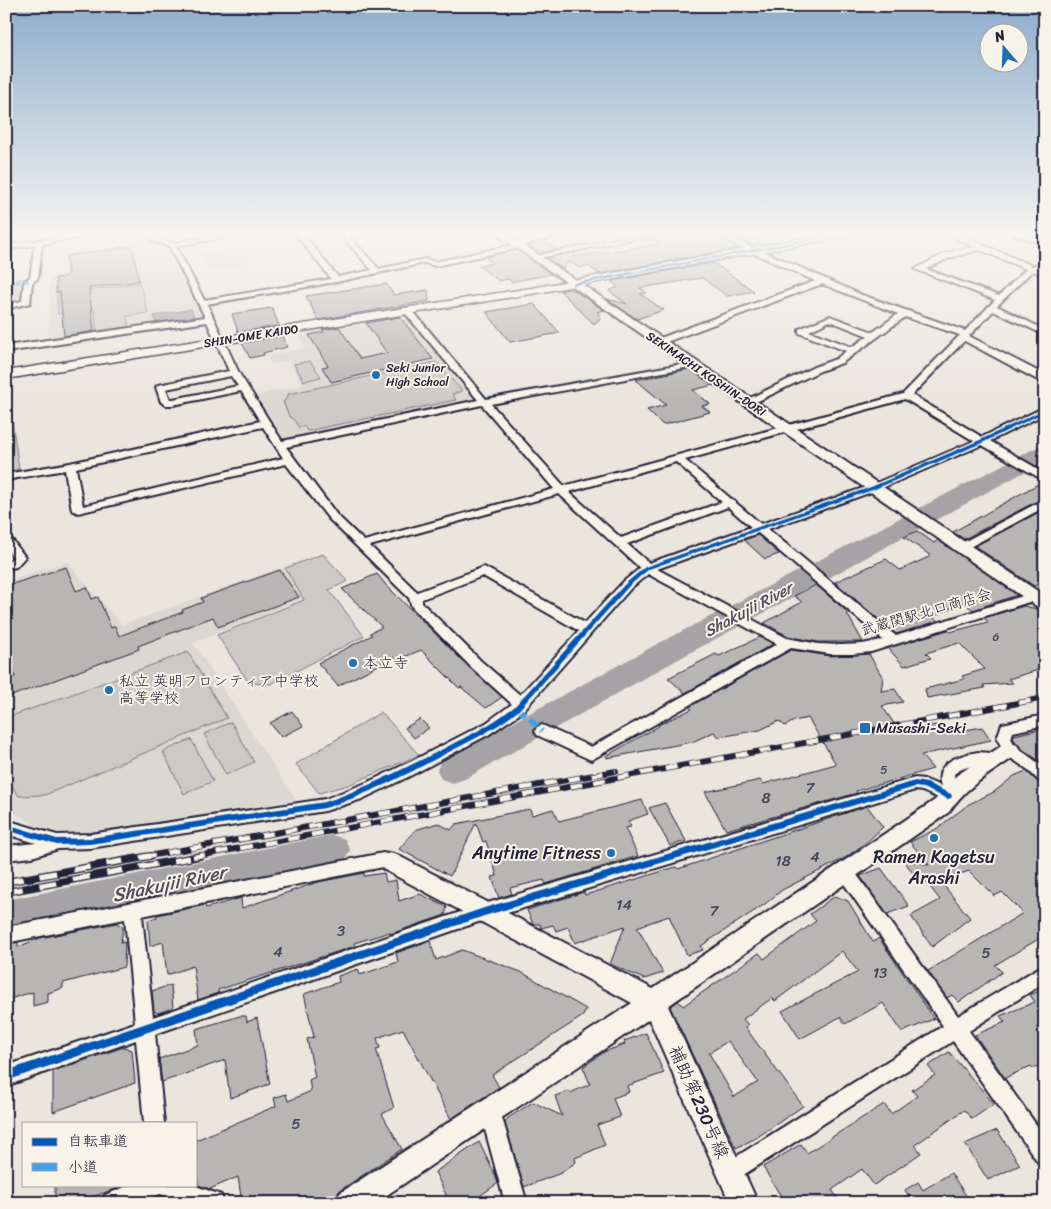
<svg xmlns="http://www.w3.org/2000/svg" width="1051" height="1209" viewBox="0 0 1051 1209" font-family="Sriracha,'Klee One',sans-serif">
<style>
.built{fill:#dbd8d2}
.green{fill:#cdc9c6;stroke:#787680}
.water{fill:#a6a3a6;stroke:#716f7b}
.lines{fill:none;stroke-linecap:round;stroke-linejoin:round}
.river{fill:#a6a3a6;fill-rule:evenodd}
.building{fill:#b8b6b5;stroke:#22223b;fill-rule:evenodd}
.minor-casing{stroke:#22223b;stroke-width:4}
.tertiary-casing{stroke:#22223b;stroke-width:4}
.secondary-casing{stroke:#22223b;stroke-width:3}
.minor{fill:#f7f3e8;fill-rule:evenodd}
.tertiary{fill:#f7f3e8;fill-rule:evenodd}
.secondary{fill:#f7f3e8;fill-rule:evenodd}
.rail-far1-casing{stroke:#22223b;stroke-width:6}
.rail-casing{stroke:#22223b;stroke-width:8}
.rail-far1{stroke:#f7f3e8;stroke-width:4.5;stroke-dasharray:12;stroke-linecap:butt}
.rail{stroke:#f7f3e8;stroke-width:5.5;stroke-dasharray:17;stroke-linecap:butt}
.quiet-far1{stroke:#3ea2ec;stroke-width:3;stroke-dasharray:6 3;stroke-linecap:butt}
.quiet{stroke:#3ea2ec;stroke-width:5.5;stroke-dasharray:11 5.5;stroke-linecap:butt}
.cycleway-casing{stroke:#f7f3e8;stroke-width:3}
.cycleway{fill:#0057b8;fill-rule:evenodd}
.poi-dot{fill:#1f6fb2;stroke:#f7f3e8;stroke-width:2}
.labels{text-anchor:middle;stroke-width:4;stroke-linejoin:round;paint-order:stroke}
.far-street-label{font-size:12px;fill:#22223b;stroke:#f7f3e8}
.far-poi-label{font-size:12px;fill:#22223b;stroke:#f7f3e8;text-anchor:start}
.number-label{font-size:12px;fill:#48475a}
.street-label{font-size:15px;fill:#22223b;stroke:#f7f3e8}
.poi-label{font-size:15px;fill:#22223b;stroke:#f7f3e8;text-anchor:start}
.near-number-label{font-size:15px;fill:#48475a}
.water-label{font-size:16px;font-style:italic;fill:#504f60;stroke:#f7f3e8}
.near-poi-label{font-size:18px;fill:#22223b;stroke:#f7f3e8;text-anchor:end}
.near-street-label{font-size:18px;fill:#22223b;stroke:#f7f3e8}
.near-water-label{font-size:19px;font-style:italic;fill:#504f60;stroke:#f7f3e8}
</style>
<rect width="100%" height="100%" fill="#eae6de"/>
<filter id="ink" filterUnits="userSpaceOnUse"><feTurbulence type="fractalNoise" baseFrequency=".02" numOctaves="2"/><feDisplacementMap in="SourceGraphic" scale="10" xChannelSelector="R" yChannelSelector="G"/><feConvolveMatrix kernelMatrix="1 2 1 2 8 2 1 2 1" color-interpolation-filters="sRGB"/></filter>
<g filter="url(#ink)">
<!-- built -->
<path class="built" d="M154 240 168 245 182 271 203 317 48 342 49 278 61 276 60 253Z
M243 247 252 263 209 269 200 254Z
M407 316 473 398V402L391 417 284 440 257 395 303 385 289 361 271 364 266 356 306 348 297 333Z
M67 562 122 625 282 567 303 599 193 643 296 800 89 833 59 832 34 825 15 813 6 802V581Z"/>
<!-- green -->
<path class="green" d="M28 278 23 282 21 303 6 306V281Z
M140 283 148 313 127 316 129 328 97 332 94 309 58 314 57 295Z
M310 361 321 377 304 381 294 364Z
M436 362 462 391 452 394 456 400 307 431 304 426 299 428 295 421 289 416 283 402 288 397V394Z
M10 407 19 469 6 472V408Z
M323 554 348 581 329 590 364 636 271 684 249 683 217 635 304 600 285 568Z
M188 652 227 718 45 795 19 796 6 777V718Z
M381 712 419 755 348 785 319 793 296 764Z
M231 722 254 762 226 775 204 734Z
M191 739 213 781 184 794 163 752Z"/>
<!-- water -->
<path class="water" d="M191 309 194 316 156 323 154 316Z"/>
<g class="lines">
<!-- river -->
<path class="river" d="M1045 445V461L684 656 465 779 453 783 441 779 437 770 441 761 663 641 1037 447Z
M332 835 345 839 350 850 345 861 332 865 6 934V900Z"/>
</g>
<!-- building -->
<path class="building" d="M670 233H715L737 248 599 274 589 266 579 268 569 261 563 269 547 258 576 252 573 257 660 244 650 237Z
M730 233H744L760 243 751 245Z
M547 243 558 249 539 253 529 246Z
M132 246 139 281 89 288 94 331 64 336 60 292 56 293V278L68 276 66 256Z
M517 250 551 274 511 282 509 279 499 281 479 266 492 263 485 257Z
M714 263 754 291 727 296 702 278 640 288 647 293 640 294 664 310 637 319 607 299 627 304 609 291 618 287 611 281Z
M386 284 394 295 428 290 429 301 318 320 306 296Z
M569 289 575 291 604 310 597 312 602 317 594 324 560 291Z
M534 304 560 333 510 342 486 312Z
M272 308 279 326 238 332 232 314Z
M400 317 433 359 331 382 322 367 328 366 309 335 324 332 322 330 339 327 360 359 387 353 366 323Z
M283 336 287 347 263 353 264 355 250 358 242 343Z
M689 369 713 385 693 390 710 404 702 406 710 412 663 425 647 410 666 405 636 380Z
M1038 484 1045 488V497L964 539 953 532Z
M1045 509V581L1034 586 975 546Z
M917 531 934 543 938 540 1017 595 973 610 963 602 933 617 938 621 896 634 835 582 886 559 900 570 931 556 904 537Z
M758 535 779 554 765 559 744 540Z
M66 567 76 591 87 587 92 599 98 597 111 628 115 626 119 636 183 612 182 610 203 602 201 598 280 570 299 597 218 627 213 617 138 646 139 649 6 698V680L15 677 6 652V586Z
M377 574 386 585 470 668 502 697 486 708 461 687 459 688 421 650 397 660 394 657 338 686 318 663 372 635 370 633 382 627 342 589Z
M816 585 845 610 863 642H818L788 636 764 623 802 602 794 596Z
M1024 606 1037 609 1045 615V668L1008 679 1013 683 983 685 985 688 927 698 925 689 964 679 962 676 985 669 959 643 926 653 931 658 904 666 888 648 948 630 950 632 988 622 984 618Z
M760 637 773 644 685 693 668 678 716 654 719 656Z
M791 650 830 656 869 654 883 678 881 691 895 689 903 702 882 706 900 732 936 725 943 734 982 727 991 740 921 755 933 769 856 791 857 793 726 830 705 792 760 780 763 784 836 764 808 718 794 721 785 726 779 721 760 730 719 737 714 732 692 742 607 758 606 756 659 726 658 725 692 709 689 707Z
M292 711 303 726 281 737 270 723Z
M420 719 429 728 414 738 405 728Z
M1045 728V765L1021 748 1013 738 1014 735Z
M1026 771 1039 783 1045 786V935L995 965 1002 972 959 1002 952 995 947 998 928 971 1023 913 1002 892 994 896 969 871 940 881 970 918 932 947 911 916 940 900 921 875 915 876 903 859 929 865 910 842 936 829 969 804 994 792 1014 776Z
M642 800 648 814 628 821 631 827 625 828 638 856 546 884 544 880 510 888 512 894 499 898 492 877 497 876 486 841 483 842 476 823 450 876 399 849 415 830 438 823 451 830 456 824 530 809 532 815 553 809 559 821Z
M665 803 686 841 670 846 649 808Z
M867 806 883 827 867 842 845 858 782 890 765 904 701 946 703 950 687 955 669 916 637 927 663 973 644 979 610 964 625 926 575 943 568 927 556 931 553 925 541 928 540 924H533L527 910 584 892 585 895 676 867 678 869Z
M881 868 909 906 887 914 860 876Z
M364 873V876L384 873 386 882 396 880 399 901 420 894 447 907 445 915 390 934V932L354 943 355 946 352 947 218 990V993L198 1000 193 966 167 975 163 942 150 946 148 920 157 917V915L205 905 206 908 241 898 242 908 318 882Z
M835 896 848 901 873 942 879 938 934 1019 902 1032 883 1003 845 1024 840 1017 800 1039 782 1011 858 972 842 951 775 1001 772 998 743 1019 748 1025 745 1027 803 1106 756 1138 736 1148 670 1007 678 1001 683 1006 759 953 764 959 816 921 810 914ZM728 1041 758 1082 734 1097 709 1053Z
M117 923 123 927 121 943 125 942 124 967 63 983V988L48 993V1002L33 1006V992L6 1000V945L18 942V947L40 938Z
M430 941 436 960 462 950 521 972 586 1009 583 1016 492 1075 499 1087 451 1119 403 1029 377 1038 380 1048 376 1049 394 1108 382 1114 402 1149 339 1191 337 1196 327 1203H242L238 1177 210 1189 198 1185 196 1140 276 1106 274 1098 286 1094 288 1101 311 1091 309 1080 315 1077 307 1039 314 1037 304 994 339 982 338 976 358 969 360 975 398 962 396 953Z
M171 985 173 1008 158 1013 154 1011 152 991Z
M1045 988V1063L1033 1068 1031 1066 1005 1078 975 1035 1005 1022 1000 1016 1035 1002 1030 995Z
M240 1016H246L247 1022 257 1018 270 1084 230 1098 225 1060 162 1082 159 1059 198 1045 196 1029Z
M646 1033 664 1073 627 1086 629 1092 613 1098 620 1117 597 1125 605 1145 575 1158 576 1162 561 1173 524 1187 505 1123 508 1118 533 1102 562 1116 555 1096 569 1091 570 1093 590 1084 583 1067 604 1052 625 1044 624 1041Z
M124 1047 132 1050 135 1083 53 1112V1071Z
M949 1052 994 1104 972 1119 964 1110 915 1145 921 1153 874 1185 862 1169 832 1190 841 1203H785L763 1167 801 1144 807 1153 884 1104 891 1114 917 1096 912 1090 935 1075 928 1066Z
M997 1130 1020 1165 988 1180 965 1144Z
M479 1142 495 1175 498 1183 470 1203H450L435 1172Z
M951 1173 967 1197 958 1203H902L910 1198 905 1190 918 1182 923 1190Z
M55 1185H121V1187L89 1198V1203H55Z"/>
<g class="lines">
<!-- minor casing -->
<g class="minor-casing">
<path id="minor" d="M86 233H106L42 244 38 278 32 283 30 303 6 309V305L22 301 24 282 30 277 35 245 6 249V245Z
M147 233H154L158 237 173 243 230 233H248L176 246 204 300 331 279 295 233H302L338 277 372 270 339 233H346L379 269 425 259 435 262 512 245V242L555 233H569L522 245V248H519L435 266 425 263 336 282 207 304 239 373 282 441 478 400 405 313 404 311 408 309H411L486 399 693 362V366L690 367 491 404 564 486 903 394 960 335 905 317 842 363 820 371 750 405H744V401L814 367 836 359 846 351 799 333V329L830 316 873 332 898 314 822 284 661 344H655V340L815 281 753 253H748L717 233H726L754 249H759L862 295 965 331 995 300 915 269 946 253 974 247 946 233H955L1033 266 1045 262V267L1039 269 1045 272V277L1033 271 1030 273 997 306 1045 330V335L993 311 912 395 982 437 1045 407V414L990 441 1045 473V481L982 445 877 490 768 529 896 636 1045 589V597L871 652 852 654H830L791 648 591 760 537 735 535 731 537 727 542 725 591 747 777 644 648 574 631 588 521 713 488 735 408 777 362 799 325 811 90 848 58 849 32 857 6 860V846L36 843 6 834V820L57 835 90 834 325 799 366 783 412 761 486 723 512 704 471 667 412 607 409 598 329 519 286 464 78 513 72 510 65 470 6 480V474L70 463 260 421 241 391 173 405H166L161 402 156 387 158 385 229 371 207 322 6 352V346L205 317 169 246 152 241ZM980 250 1026 269 999 296 926 269 952 257ZM830 321 868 336 852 347 809 331ZM231 376 238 386 173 399H170L166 389ZM905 399 974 441 869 486 761 524 685 460ZM482 405 554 489 364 541 337 515 286 447ZM263 427 283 458 83 506 76 468ZM676 462 722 502 621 538 569 492ZM559 494 640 568 623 582 585 623 484 567 417 592 370 546ZM728 507 751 527 649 563 627 544ZM758 533 883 640 862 644 841 645 818 644 787 638 657 569ZM483 576 579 631 520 695 481 661 422 603V599Z
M645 233H661L535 259 531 257Z
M1010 233H1021L1045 241V245Z
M1045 499V507L964 550 960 551 954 547Z
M6 536 10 537 25 557 16 567 12 568 6 564 13 557 6 548Z
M1045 715V725L1013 732 1011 738 1015 746 1045 768V784L1040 782 1027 769 1005 754 997 738 1002 724Z
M978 752 1004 754 1006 758 1004 762C987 768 971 761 954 774L955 781 959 792 953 800 948 802 922 791 915 790 484 920 155 1034 164 1123H144L136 1040 6 1086V1066L135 1023 125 919 6 943V927L383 853 396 857 398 862 396 867 390 869 383 867 142 916 153 1017 484 904 915 778 924 779 941 786C933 762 960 755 978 752Z
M846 866 852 868 958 1016 1045 964V982L969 1031 1045 1137V1165L1038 1162 953 1041 737 1179 730 1182 723 1179 720 1172 723 1165 943 1026 840 878 838 873 840 868Z
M490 1101 497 1104 500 1111 527 1203H505L480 1111 483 1104Z
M130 1185H193L221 1195 224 1203H183L160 1194 139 1203H102L105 1195Z"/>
</g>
<!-- tertiary casing -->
<g class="tertiary-casing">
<path id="tertiary" d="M495 233H506L1045 596V609L1039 608Z
M965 334 1045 375V384L961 339 959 337 961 335Z
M1010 743 1017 745 1020 750 1017 755C992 772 966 786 949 812L668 1006 758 1203H730L649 1019 375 1203H336L340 1193 632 1003 383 869 379 862 383 855 390 853 397 855 653 989 935 800 957 775 1003 745Z"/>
</g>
<!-- secondary casing -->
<g class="secondary-casing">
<path id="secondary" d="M831 233H854L849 236 531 294 6 379V371L531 288Z"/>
</g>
<!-- minor -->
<use href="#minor" class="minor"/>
<!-- tertiary -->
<use href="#tertiary" class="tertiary"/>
<!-- secondary -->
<use href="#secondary" class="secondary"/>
<!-- rail-far1 casing -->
<g class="rail-far1-casing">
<path id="rail-far1" d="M143 857 616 771
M193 857 1045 698"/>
</g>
<!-- rail casing -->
<g class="rail-casing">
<path id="rail" d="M6 882 150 856
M6 892 200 856"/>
</g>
<!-- rail-far1 -->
<use href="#rail-far1" class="rail-far1"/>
<!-- rail -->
<use href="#rail" class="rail"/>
<!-- quiet-far1 -->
<path class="quiet-far1" d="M6 283 29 281"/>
<!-- quiet -->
<path class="quiet" d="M516 709 525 714 542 731"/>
<!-- cycleway casing -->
<g class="cycleway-casing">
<path id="cycleway" d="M841 233H851L574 285 572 284 574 283Z
M1045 409V412L984 442 875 489 649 569 629 586 518 711C496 729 471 741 445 754 406 775 367 795 325 808L90 844 57 845 6 830V824L57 839 90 838 325 802C364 789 401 770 437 752 464 738 490 726 514 707L625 584 645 567 871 487 980 440Z
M915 781 927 783 951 794 952 796 951 798 948 799 923 788 915 787 484 916 6 1081V1071L484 908Z"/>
</g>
<!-- cycleway -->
<use href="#cycleway" class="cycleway"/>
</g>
</g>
<!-- sky -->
<linearGradient id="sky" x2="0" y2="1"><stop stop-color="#8dadce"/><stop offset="0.58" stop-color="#f6f4f0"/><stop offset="1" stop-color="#f6f4f0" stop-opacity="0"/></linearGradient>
<rect width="1051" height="403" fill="url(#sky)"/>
<!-- markers -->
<g class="poi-dot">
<circle cx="376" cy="375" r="5"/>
<circle cx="353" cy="663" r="5"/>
<circle cx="109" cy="690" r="5"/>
<rect x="859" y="722" width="12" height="12" rx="2.5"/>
<circle cx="934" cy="838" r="5"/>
<circle cx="611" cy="853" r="5"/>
</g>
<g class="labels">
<!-- far-street labels -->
<g class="far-street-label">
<text transform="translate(251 336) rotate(-9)" y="4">SHIN-OME KAIDO</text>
<text transform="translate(706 374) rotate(34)" y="4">SEKIMACHI KOSHIN-DORI</text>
</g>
<!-- far-poi labels -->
<g class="far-poi-label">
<text x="386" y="372">Seki Junior<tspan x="386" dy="14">High School</tspan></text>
</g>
<!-- number labels -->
<g class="number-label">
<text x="996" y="641">6</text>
<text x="884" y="774">5</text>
</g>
<!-- street labels -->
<g class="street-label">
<text transform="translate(926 612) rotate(-16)" y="5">武蔵関駅北口商店会</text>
</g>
<!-- poi labels -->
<g class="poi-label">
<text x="363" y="668">本立寺</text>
<text x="119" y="686">私立 英明フロンティア中学校<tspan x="119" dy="17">高等学校</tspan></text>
<text x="876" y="733">Musashi-Seki</text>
</g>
<!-- near-number labels -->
<g class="near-number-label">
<text x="810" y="793">7</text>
<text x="766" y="803">8</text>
<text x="815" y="862">4</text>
<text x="783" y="866">18</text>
<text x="624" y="910">14</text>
<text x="714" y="916">7</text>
<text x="341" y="936">3</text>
<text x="278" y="957">4</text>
<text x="986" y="958">5</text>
<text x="880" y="978">13</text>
<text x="296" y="1129">5</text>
</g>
<!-- water labels -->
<g class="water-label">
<text transform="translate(748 609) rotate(-28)" y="6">Shakujii River</text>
</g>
<!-- near-poi labels -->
<g class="near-poi-label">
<text x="601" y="859">Anytime Fitness</text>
<text x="934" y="863" text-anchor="middle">Ramen Kagetsu<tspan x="934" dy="21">Arashi</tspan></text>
</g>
<!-- near-street labels -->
<g class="near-street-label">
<text transform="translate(699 1102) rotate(66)" y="6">補助第230号線</text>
</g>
<!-- near-water labels -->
<g class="near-water-label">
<text transform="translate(169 883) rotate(-12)" y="7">Shakujii River</text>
</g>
</g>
<!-- margin -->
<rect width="1051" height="1209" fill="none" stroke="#f7f3e8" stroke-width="25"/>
<rect x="12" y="12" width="1026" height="1184" fill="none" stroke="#22223b" stroke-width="2" filter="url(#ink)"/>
<!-- legend -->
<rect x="22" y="1122" width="175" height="65" fill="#f7f3e8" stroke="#a29fa3"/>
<rect x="32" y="1138" width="25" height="8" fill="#0057b8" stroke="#a29fa3"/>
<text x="68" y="1146" font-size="15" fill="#22223b">自転車道</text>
<rect x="32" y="1163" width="25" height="8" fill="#3ea2ec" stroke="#a29fa3"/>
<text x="68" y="1172" font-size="15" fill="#22223b">小道</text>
<!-- north arrow -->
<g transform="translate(1004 48) rotate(341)"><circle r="24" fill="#f7f3e8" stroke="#a29fa3"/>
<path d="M0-4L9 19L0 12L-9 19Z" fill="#1f6fb2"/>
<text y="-8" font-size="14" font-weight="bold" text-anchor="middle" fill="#22223b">N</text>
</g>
</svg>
